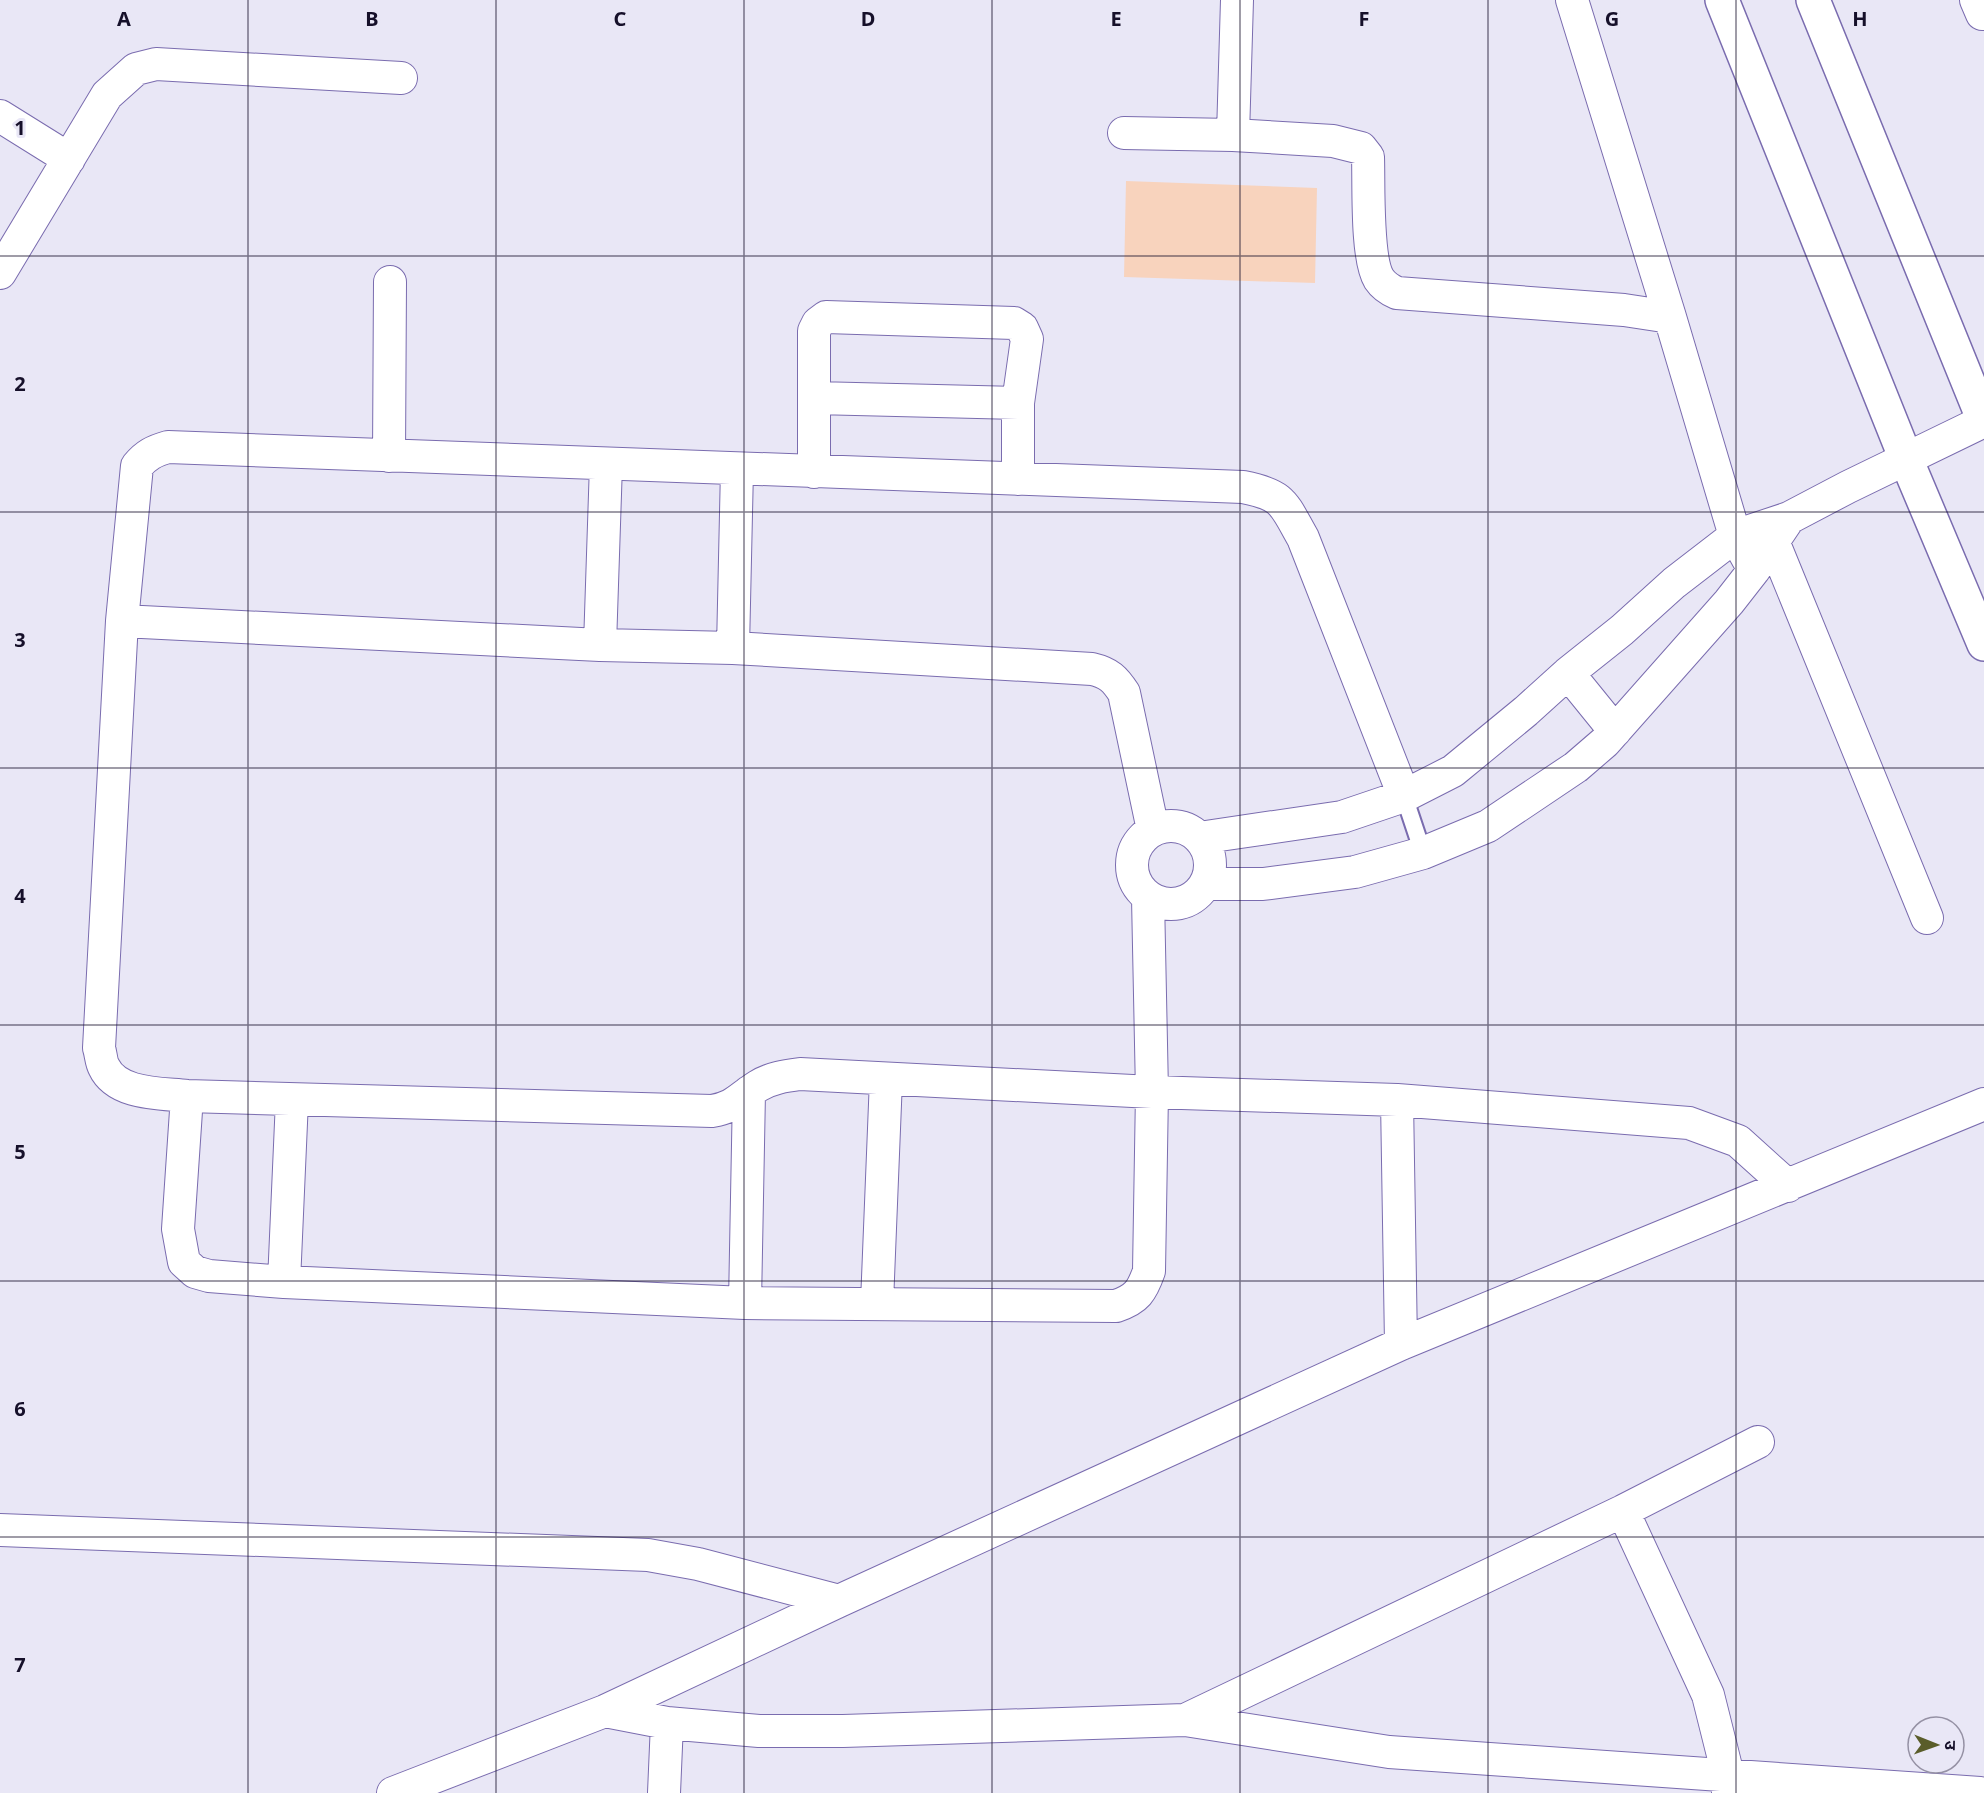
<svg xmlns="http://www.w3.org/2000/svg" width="1984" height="1793" viewBox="0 0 1984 1793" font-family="'Noto Sans','Noto Sans Devanagari',sans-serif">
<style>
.green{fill:#f8d3bd}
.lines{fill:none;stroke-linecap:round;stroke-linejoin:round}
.service-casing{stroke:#7a6caf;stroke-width:20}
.minor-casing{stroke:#7a6caf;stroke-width:34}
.tertiary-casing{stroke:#7a6caf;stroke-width:36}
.service{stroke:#fff;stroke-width:16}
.minor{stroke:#fff;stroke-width:32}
.tertiary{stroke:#fff;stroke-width:33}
.grid{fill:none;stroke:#16102a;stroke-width:1.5;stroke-opacity:0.55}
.grid-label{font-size:20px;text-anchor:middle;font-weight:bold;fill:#16102a;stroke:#e9e7f6;stroke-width:6;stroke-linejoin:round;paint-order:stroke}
</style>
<rect width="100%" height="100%" fill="#e9e7f6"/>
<!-- green -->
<path class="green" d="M1126 181 1317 188 1315 283 1124 277Z"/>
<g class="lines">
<!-- service casing -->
<g class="service-casing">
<path id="service" d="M1404 796 1423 853"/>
</g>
<!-- minor casing -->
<g class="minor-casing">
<path id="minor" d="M1572 0 1670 317
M1976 0 1982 14
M0 116 69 159
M1124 133 1233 135 1333 141 1361 148 1368 157C1369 184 1366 258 1379 279 1383 285 1390 290 1397 293L1624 310 1670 317 1735 536 1754 570
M1233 135 1237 0
M0 273 107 95 136 69 156 64 401 78
M815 398 1018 403
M389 456 390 282
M814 472V331L818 323 826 317 1014 323 1022 328 1027 339 1018 403V479
M1773 541 1927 918
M122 621 99 1048C101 1054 101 1062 104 1067 117 1095 161 1093 187 1096L712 1111C735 1107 739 1098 758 1086 771 1078 785 1076 800 1074L1152 1092 1397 1100 1689 1123 1738 1141 1788 1186
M600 645 606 464
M733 648 737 469
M1568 673 1615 731
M1132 865a39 39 0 1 1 78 0a39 39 0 1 1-78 0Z
M1153 830 1124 693C1115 679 1109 673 1092 669L733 648 600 645 122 621 137 466C146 455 154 451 168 447L1243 487C1284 495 1283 503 1303 538L1404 796
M1199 838 1342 817 1404 796 1453 771 1526 711 1568 673 1622 630 1674 583 1735 536 1789 518 1848 487 1984 421
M1206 884H1263L1355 872 1423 853 1488 826 1576 767 1605 742 1729 602 1754 570 1789 518
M187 1096 178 1229 184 1262 195 1272 209 1276 284 1282 745 1303 1116 1306C1137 1299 1142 1291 1149 1271L1152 1092 1148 898
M1397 1100 1401 1344
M284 1282 292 1100
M745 1303 749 1092
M877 1303 886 1079
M1623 1511 1708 1695 1728 1775V1793
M0 1530 648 1555 698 1564 839 1601
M605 1711 667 1723 759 1731H843L1185 1720 1389 1752 1980 1793
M1185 1720 1623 1511 1758 1442
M393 1793 605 1711 839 1601 1401 1344 1984 1104
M664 1793 667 1723"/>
</g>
<!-- tertiary casing -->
<g class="tertiary-casing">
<path id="tertiary" d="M1722 0 1906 459 1984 644
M1813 0 1984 421"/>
</g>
<!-- service -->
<use href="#service" class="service"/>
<!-- minor -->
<use href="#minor" class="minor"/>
<!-- tertiary -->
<use href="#tertiary" class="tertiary"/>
</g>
<!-- grid -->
<path class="grid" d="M248 0V1793M496 0V1793M744 0V1793M992 0V1793M1240 0V1793M1488 0V1793M1736 0V1793M0 256H1984M0 512H1984M0 768H1984M0 1025H1984M0 1281H1984M0 1537H1984"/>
<g class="grid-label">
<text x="124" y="26">A</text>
<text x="372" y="26">B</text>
<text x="620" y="26">C</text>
<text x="868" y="26">D</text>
<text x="1116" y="26">E</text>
<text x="1364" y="26">F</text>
<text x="1612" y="26">G</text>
<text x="1860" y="26">H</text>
<text x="20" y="135">1</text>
<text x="20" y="391">2</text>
<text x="20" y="647">3</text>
<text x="20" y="903">4</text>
<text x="20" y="1159">5</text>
<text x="20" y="1416">6</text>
<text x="20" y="1672">7</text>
</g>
<!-- north arrow -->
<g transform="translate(1936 1745) rotate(91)"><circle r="28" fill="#e9e7f6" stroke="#9591a4" stroke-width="1.5"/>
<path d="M0-4.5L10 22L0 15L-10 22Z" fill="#5a5d2a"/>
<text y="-9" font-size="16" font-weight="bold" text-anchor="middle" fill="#16102a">उ</text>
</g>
</svg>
